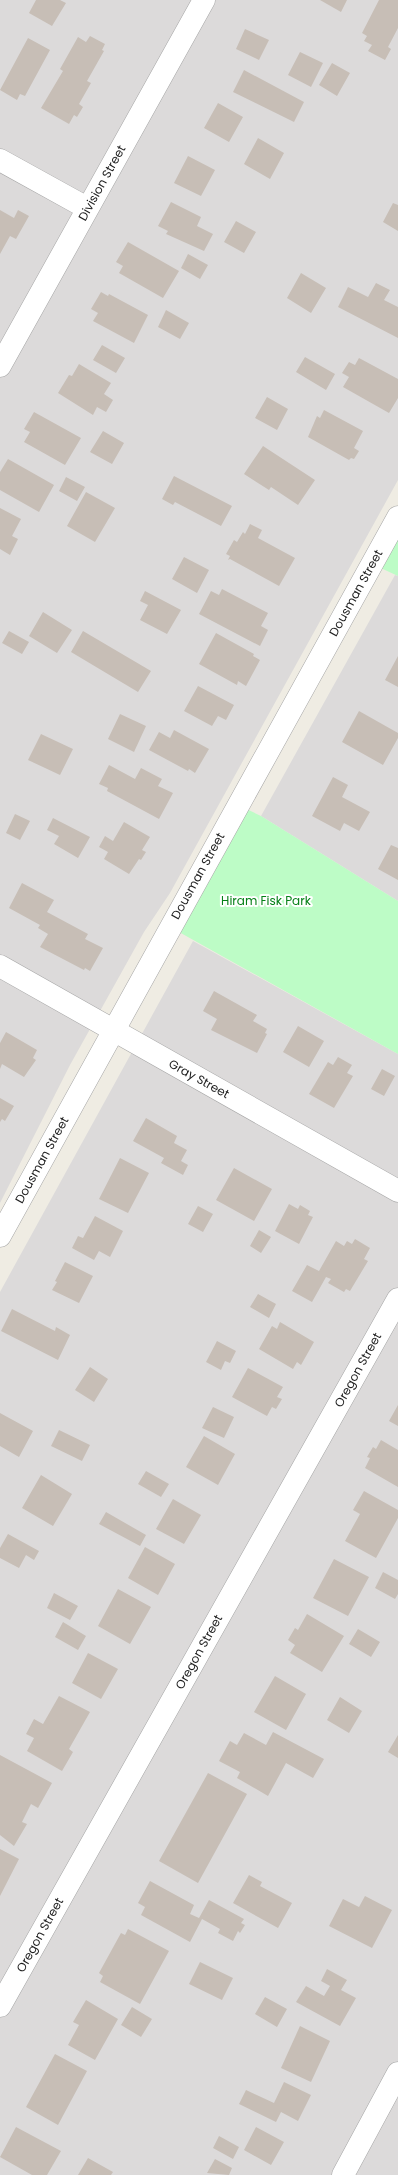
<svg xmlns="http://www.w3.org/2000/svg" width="398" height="2175" viewBox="0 0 398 2175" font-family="Poppins,sans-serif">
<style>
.residential{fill:#dcdada}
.park{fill:#bdfcc6}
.building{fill:#c7beb6}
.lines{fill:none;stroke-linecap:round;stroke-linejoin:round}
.minor-casing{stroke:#a5a5a5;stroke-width:23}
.tertiary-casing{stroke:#a5a5a5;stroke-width:23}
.minor{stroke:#fff;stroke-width:22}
.tertiary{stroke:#fff;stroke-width:22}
.labels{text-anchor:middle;stroke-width:4;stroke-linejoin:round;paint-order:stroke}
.street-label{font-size:12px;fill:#1e1e1e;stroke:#fff}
.park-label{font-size:12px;fill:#068118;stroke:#fff}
</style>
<rect width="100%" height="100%" fill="#efece3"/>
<!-- residential -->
<path class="residential" d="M0 0H398V480L170 893 144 932 70 1065 0 1203Z
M395 575 398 576V901L261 816Z
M193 941 398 1054V2175H0V1292Z"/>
<!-- park -->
<path class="park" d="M398 517V576L372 564Z
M238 805 261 816 398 901V1054L170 927Z"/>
<!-- building -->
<path class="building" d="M36 0H60L66 3 52 26 29 13Z
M320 0H347L341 12Z
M379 0H398V28L388 47 391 49 385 60 368 51 372 45 364 41 367 36 362 33Z
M245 29 269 40 259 60 236 49Z
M90 36 105 44 102 50 104 51 87 81 91 83 79 104 83 107 77 117 74 115 69 124 41 108 63 71 60 69 78 37 86 42Z
M28 38 50 50 25 96 20 94 17 100 0 90Z
M300 52 323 63 311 87 288 75Z
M332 63 350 73 337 96 319 85Z
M244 70 304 102 294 122 233 92Z
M218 103 243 117 229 142 204 128Z
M258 138 284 153 270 179 244 164Z
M188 156 215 170 201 196 174 183Z
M171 202 201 217 197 226 213 234 204 251 166 234 168 231 158 226Z
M393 203 398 205V231L383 222Z
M0 210 14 218 18 210 29 216 16 239 10 236 0 254Z
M236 221 256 232 244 253 224 242Z
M128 242 179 271 163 298 119 273 123 266 116 262Z
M188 254 208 265 200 279 181 268Z
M301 273 326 288 311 313 287 298Z
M376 283 390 290 384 300 398 307V338L338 307 348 287 368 297Z
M101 292 108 296 109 294 148 315 134 343 93 321 98 313 91 309Z
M166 310 189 323 180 339 158 327Z
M102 345 125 358 116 373 93 360Z
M305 357 335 374 326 390 296 372Z
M359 358 398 379V398L389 413 343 387 349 377 342 373 349 362 355 365Z
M79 364 111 383 104 394 113 400 106 412 97 407 93 415 58 393 69 375 72 376Z
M267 397 288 409 277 430 255 418Z
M324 410 363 431 354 448 359 451 354 459 351 458 349 460 308 437 317 416 320 418Z
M34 412 81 438 65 465 24 442 30 432 24 429Z
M103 431 124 443 112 464 90 452Z
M263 446 315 480 298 505 271 487 269 490 244 474Z
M8 459 54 485 39 512 0 490V472Z
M174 476 232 506 221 526 175 502 173 505 162 499Z
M66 477 85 487 77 501 59 491Z
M86 492 115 508 95 542 67 526Z
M0 508 21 519 12 536 18 539 10 555 0 549Z
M250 524 262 530 258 538 295 558 279 586 230 559 228 560 230 556 226 554 234 540 237 542 243 532 245 534Z
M184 557 209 570 197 593 172 579Z
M222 589 268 613 261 626 268 630 260 646 199 614 211 591 219 595Z
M145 591 181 610 167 634 140 620 148 605 140 601Z
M43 612 72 630 57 653 29 636Z
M9 631 29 642 22 654 2 643Z
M83 631 151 671 138 692 71 652Z
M216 633 254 654 253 656 260 660 246 686 238 681 237 685 199 664Z
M398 656V687L385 680Z
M198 686 234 705 226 720 218 716 212 726 184 711Z
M359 711 398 733V738L383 765 342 742Z
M120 714 146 726 134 752 108 739Z
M174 730 209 749 195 773 189 769 188 771 149 750 159 732 170 738Z
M41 734 73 749 60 775 28 760Z
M109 765 135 779 141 768 162 779 158 786 173 793 159 819 107 791 108 788 99 784Z
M333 777 348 785 342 797 370 812 359 831 344 823 340 831 312 816Z
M15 814 30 821 20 840 6 833Z
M53 818 90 837 78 858 54 844 59 836 47 830Z
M124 822 150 837 142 850 146 852 141 860 139 859 129 874 104 859 108 852 99 847 105 836 113 841Z
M391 845 398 848V880L378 869Z
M22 883 54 900 47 912 88 934 85 939 103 948 90 971 85 968 84 970 40 947 48 934 38 928 40 925 9 908Z
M214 991 257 1015 253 1021 267 1029 265 1033 267 1034 257 1053 211 1030 217 1019 203 1011Z
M298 1026 324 1041 309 1067 283 1052Z
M6 1032 37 1050 33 1058 36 1060 24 1077 2 1064 0 1069V1043Z
M338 1057 352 1065 347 1073 353 1076 334 1108 309 1094 328 1062 333 1065Z
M382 1069 395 1076 384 1096 371 1089Z
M0 1098 14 1106 5 1121 2 1119 0 1122Z
M146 1118 177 1136 174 1143 187 1150 181 1161 188 1165 183 1175 161 1163 164 1158 133 1141Z
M120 1158 149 1173 128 1213 99 1199Z
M234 1168 272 1189 254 1221 216 1200Z
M289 1204 298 1209 300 1205 310 1211 308 1215 313 1217 299 1244 275 1231Z
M198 1206 213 1214 203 1232 188 1224Z
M95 1216 123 1231 110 1257 99 1251 94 1260 72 1248 78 1236 83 1238Z
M259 1230 271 1237 261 1253 250 1246Z
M355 1239 370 1248 364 1259 368 1261 350 1291 346 1289 344 1292 328 1283 331 1279 326 1277 312 1302 292 1291 307 1265 319 1271 336 1241 344 1246 347 1241 352 1244Z
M65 1262 93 1276 79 1303 52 1290 57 1282 55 1281Z
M258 1294 276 1304 269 1318 250 1307Z
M12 1309 55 1331 56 1327 70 1335 58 1360 1 1331Z
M280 1322 314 1342 301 1365 297 1362 293 1369 259 1349 272 1326 277 1329Z
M217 1341 236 1351 230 1363 225 1361 221 1370 206 1362Z
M90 1367 108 1379 94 1402 75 1390Z
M248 1368 283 1387 277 1397 282 1399 276 1409 272 1407 267 1416 232 1397Z
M398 1405V1426L389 1421Z
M213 1407 234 1417 224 1438 202 1428Z
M0 1413 33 1431 19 1457 0 1446Z
M59 1430 90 1445 82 1461 51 1446Z
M204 1436 235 1454 218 1485 186 1467Z
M381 1440 398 1450V1487L365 1468 370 1458 367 1457 373 1447 376 1449Z
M146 1471 169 1484 161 1497 138 1484Z
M41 1475 72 1494 53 1526 22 1508Z
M364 1491 398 1510V1518L376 1558 345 1541 360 1514 353 1510Z
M173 1499 201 1515 184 1544 156 1529Z
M106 1512 146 1535 140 1546 99 1524Z
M8 1534 39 1551 34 1560 26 1555 19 1568 0 1558V1548Z
M145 1547 175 1564 158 1595 128 1578Z
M334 1559 369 1577 348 1616 313 1598Z
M383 1572 398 1580V1594L395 1599 375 1588Z
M118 1589 151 1607 130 1644 98 1626Z
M54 1593 78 1606 70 1620 47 1608Z
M307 1614 344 1636 322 1672 290 1653 295 1645 288 1640 295 1628 298 1630Z
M63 1622 86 1636 78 1650 55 1637Z
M358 1629 380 1642 371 1657 349 1644Z
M88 1653 118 1669 101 1699 72 1683Z
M275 1676 306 1694 286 1730 254 1712Z
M59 1696 90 1712 69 1749 73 1752 62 1771 27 1751 34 1738 26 1734 34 1719 43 1724Z
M340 1697 362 1711 349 1733 327 1720Z
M273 1732 324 1759 313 1778 286 1763 268 1796 237 1778 240 1772 219 1761 230 1741 237 1745 244 1733 266 1745Z
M398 1735V1758L388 1752Z
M0 1755 52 1783 38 1808 31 1804 22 1822 27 1824 14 1846 0 1835Z
M208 1773 247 1794 198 1883 159 1861Z
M0 1849 19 1859 0 1896Z
M249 1875 262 1882 260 1886 292 1903 278 1928 233 1903Z
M150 1881 194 1905 190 1914 199 1918 209 1900 244 1919 241 1923 245 1925 240 1933 238 1931 233 1941 218 1933 220 1929 202 1919 190 1942 141 1915 145 1907 138 1903Z
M365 1896 392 1910 372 1948 329 1926 343 1899 359 1907Z
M128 1929 169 1951 140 2004 100 1982 103 1976 99 1973 121 1933 125 1935Z
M200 1962 233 1978 222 2000 189 1984Z
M327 1969 347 1980 341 1990 356 1998 340 2026 296 2002 306 1986 324 1996 330 1986 321 1981Z
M265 1997 287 2009 277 2027 255 2014Z
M86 2000 118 2019 95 2060 68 2045 79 2025 73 2022Z
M132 2007 152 2019 141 2037 121 2025Z
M300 2026 330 2041 311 2082 281 2068Z
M55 2054 87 2071 58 2125 26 2107Z
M284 2082 311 2095 298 2121 281 2112 276 2122 239 2104 246 2090 274 2103Z
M16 2127 61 2151 47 2175H32L0 2157Z
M256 2127 284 2142 271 2165 244 2150Z
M219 2136 239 2147 233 2159 213 2148Z
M88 2158 113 2172 111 2175H78Z
M215 2159 232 2168 229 2175 207 2173Z"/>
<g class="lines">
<!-- minor casing -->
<g class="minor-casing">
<path id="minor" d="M0 160 87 208
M0 366 204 0
M0 966 398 1191
M0 2006 398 1299
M343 2175 398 2073"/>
</g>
<!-- tertiary casing -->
<g class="tertiary-casing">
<path id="tertiary" d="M0 1236 398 517"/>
</g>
<!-- minor -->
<use href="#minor" class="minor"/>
<!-- tertiary -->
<use href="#tertiary" class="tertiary"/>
</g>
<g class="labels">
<!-- street labels -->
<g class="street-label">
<text transform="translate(102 183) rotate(-61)" y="4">Division Street</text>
<text transform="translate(356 593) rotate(-61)" y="4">Dousman Street</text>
<text transform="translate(198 876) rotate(-61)" y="4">Dousman Street</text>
<text transform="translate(199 1079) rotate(29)" y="4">Gray Street</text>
<text transform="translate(42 1160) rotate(-61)" y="4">Dousman Street</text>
<text transform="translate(358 1370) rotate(-61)" y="4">Oregon Street</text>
<text transform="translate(199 1652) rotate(-61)" y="4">Oregon Street</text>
<text transform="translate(40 1935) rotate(-61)" y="4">Oregon Street</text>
</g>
<!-- park labels -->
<g class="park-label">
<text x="266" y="905">Hiram Fisk Park</text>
</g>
</g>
</svg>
